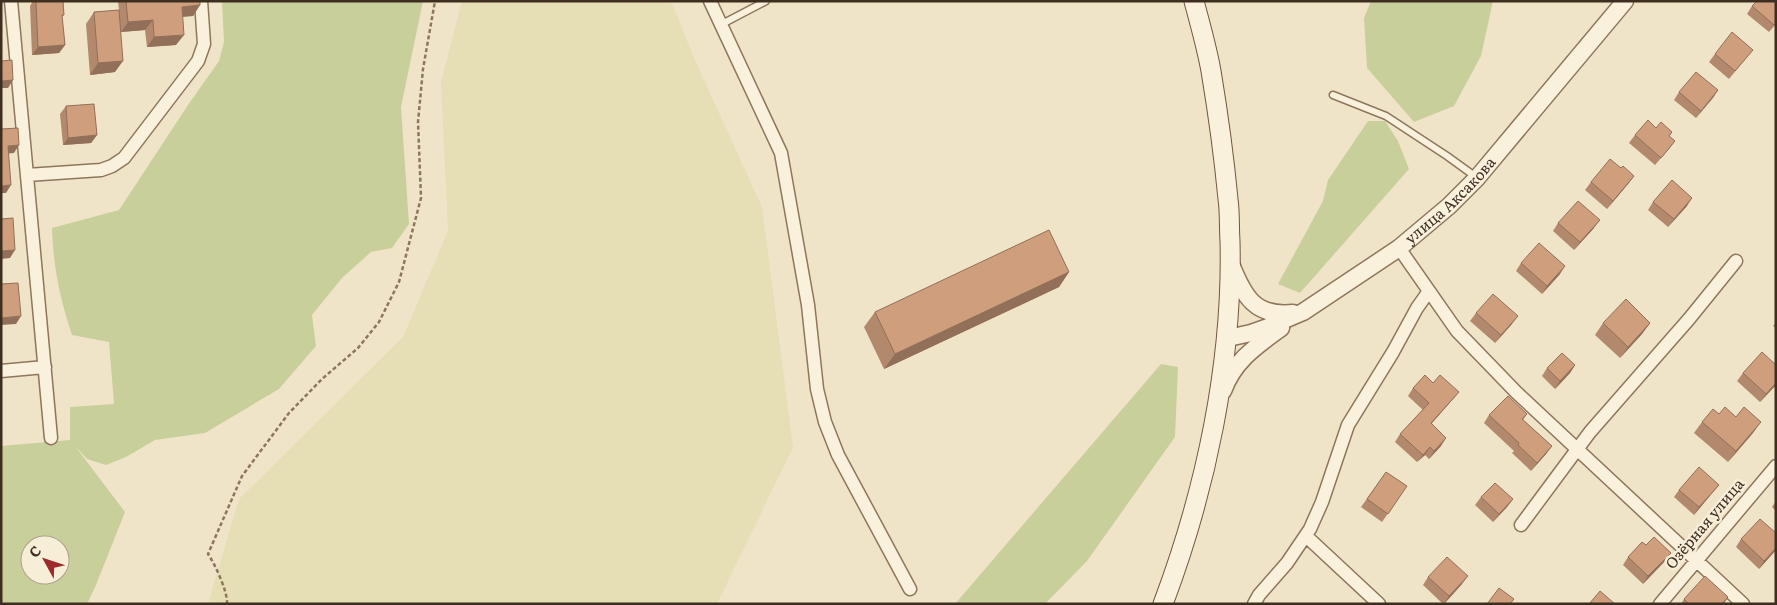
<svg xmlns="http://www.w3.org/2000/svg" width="1777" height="605" viewBox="0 0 1777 605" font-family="Literata,serif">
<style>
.farmland{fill:#e6deb5}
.green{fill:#c9cf9b;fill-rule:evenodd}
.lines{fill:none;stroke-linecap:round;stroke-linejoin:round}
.service-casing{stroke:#8d765c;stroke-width:9}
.minor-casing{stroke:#8d765c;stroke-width:15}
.tertiary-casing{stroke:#8d765c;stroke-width:19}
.secondary-casing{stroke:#6f573f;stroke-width:21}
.path{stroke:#8d765c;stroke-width:2.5;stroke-dasharray:4 2.5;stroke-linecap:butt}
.service{stroke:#faf1dc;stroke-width:6}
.minor{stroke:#faf1dc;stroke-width:12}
.tertiary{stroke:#faf1dc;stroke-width:16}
.secondary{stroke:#faf1dc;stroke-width:19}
.wall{fill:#b2896c}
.shaded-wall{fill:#916f58}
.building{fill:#cf9f7d;stroke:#916f58}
.labels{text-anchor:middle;stroke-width:5;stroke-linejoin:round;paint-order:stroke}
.street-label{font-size:15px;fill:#3d2e20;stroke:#f7eed8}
</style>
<rect width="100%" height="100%" fill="#f0e4c8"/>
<!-- farmland -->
<path class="farmland" d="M462 1H671L694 58 762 207 793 447 717 604H208L239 499 403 337 448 231 441 82Z"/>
<!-- green -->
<path class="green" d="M222 1H423L401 107 409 224 392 248 371 252 342 278 312 315 316 346 279 389 205 433 155 440 126 457 106 465 87 459 75 446 125 512 96 585 87 604H1V446L70 440V407L114 404 109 342 72 335C60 299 53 266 52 228L119 210 188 105 219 61 224 42ZM30 545H60V575H30Z
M1371 1H1493L1481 56 1454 106 1414 122 1367 68 1364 18Z
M1368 121H1385L1398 141 1409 169 1300 293 1278 284 1323 201 1328 180Z
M1161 364 1178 367 1175 437 1087 561 1045 604H955Z"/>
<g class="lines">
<!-- service casing -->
<g class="service-casing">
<path id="service" d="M722 24 766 1
M1333 95 1386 116 1447 156 1476 177"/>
</g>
<!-- minor casing -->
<g class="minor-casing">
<path id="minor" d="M11 1 51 438
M710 1 781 153 808 305 817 389 825 422 838 455 910 589
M27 175 101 170 112 166 124 158 198 61 204 44 201 1
M1399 248 1457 331 1516 392 1743 604
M1 371 45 367
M1521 525 1590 432 1689 319 1736 261
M1306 536 1379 604
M1254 604 1259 595 1287 563 1310 529 1322 502 1348 425 1393 352 1417 308 1429 291
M1660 604 1776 466"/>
</g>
<!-- tertiary casing -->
<g class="tertiary-casing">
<g id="tertiary">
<path d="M1231 264C1244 297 1255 317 1293 313"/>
<path id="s1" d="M1228 338 1251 333 1268 327 1303 312 1399 248 1449 206 1477 178 1625 1"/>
<path d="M1223 391C1234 361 1255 347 1281 328"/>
</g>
</g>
<!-- secondary casing -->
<g class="secondary-casing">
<path id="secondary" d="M1163 604C1206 490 1233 362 1230 241 1229 227 1230 213 1228 199 1224 157 1218 113 1211 71 1207 48 1200 24 1194 1"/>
</g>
<!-- path -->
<path class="path" d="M227 604C228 592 215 564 208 554L242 476 289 413 322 379 358 348 379 322 399 282 421 198 418 122 423 69 435 1"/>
<!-- service -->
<use href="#service" class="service"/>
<!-- minor -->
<use href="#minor" class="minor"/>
<!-- tertiary -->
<use href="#tertiary" class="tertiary"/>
<!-- secondary -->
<use href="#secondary" class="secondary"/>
</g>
<!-- wall -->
<path class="wall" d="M33 1H63L64 15 62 17 65 45 59 53 32 55 30 6Z
M118 1H200V5L193 16 182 17 176 45 147 47 145 30 121 32 115 72 90 75 86 24 94 12 119 10Z
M1776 1V24L1769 32 1747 14 1752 6Z
M1715 54 1747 57 1729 79 1709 62Z
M1718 90 1696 118 1674 100 1679 92Z
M66 106 97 135 91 143 63 145 60 114Z
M1656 128 1672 132 1669 136 1675 141 1669 149 1655 165 1629 143 1635 135Z
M1621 168 1634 176 1628 184 1607 209 1585 190 1591 182Z
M1653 202 1687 206 1668 227 1648 210Z
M1558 223 1594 228 1574 250 1553 231Z
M1521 263 1560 274 1542 294 1516 271Z
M1069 272 1059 287 884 369 864 327 875 312Z
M1476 313 1512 324 1495 343 1470 321Z
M1776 322V328L1773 326Z
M1603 323H1650L1642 334 1620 358 1595 335Z
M1575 365 1570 373 1555 389 1542 376 1547 368Z
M1743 373 1776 385 1760 402 1737 381Z
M1433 383 1459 392 1453 399 1431 424 1441 446 1429 459 1425 455 1417 462 1395 442 1400 434 1423 410 1408 396 1413 388Z
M1527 414 1523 420 1552 446 1546 454 1531 471 1512 453 1514 451 1484 423 1489 415Z
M1719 414 1753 433 1728 462 1694 433 1702 422Z
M1386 472 1407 486 1382 522 1361 507Z
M1719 485 1713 492 1694 515 1674 497 1679 490Z
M1481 497 1513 499 1507 507 1493 522 1475 505Z
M1776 501V511L1772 507Z
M1741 539 1776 550 1759 569 1736 547Z
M1671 553 1665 561 1643 584 1623 565 1628 557Z
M1428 577 1462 584 1444 604H1443L1423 585Z
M1728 597 1724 604H1681L1684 599Z"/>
<!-- shaded-wall -->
<path class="shaded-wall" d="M200 5 193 16 174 17 182 7Z
M153 20 145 30 121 32 128 22Z
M184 35 176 45 147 47 154 37Z
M65 45 59 53 32 55 38 47Z
M123 61 115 72 90 75 98 63Z
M13 80 8 88H1V81Z
M1718 90 1713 98 1696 118 1701 111Z
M97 135 91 143 63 145 68 138Z
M19 145 14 153 3 154 8 146Z
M1634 176 1628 184 1607 209 1613 201Z
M11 185 6 193H1V186Z
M1692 198 1687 206 1668 227 1674 219Z
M1600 220 1594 228 1574 250 1580 242Z
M15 250 10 258 1 259V251Z
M1565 266 1560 274 1542 294 1547 286Z
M1069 272 1059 287 884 369 895 354Z
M21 316 16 324 1 325V318Z
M1518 316 1512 324 1495 343 1501 335Z
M1650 323 1642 334 1620 358 1628 347Z
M1575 365 1570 373 1555 389 1560 381Z
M1776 383V385L1760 402 1766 394Z
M1459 392 1453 399 1425 431 1431 423Z
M1761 422 1753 433 1728 462 1736 451Z
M1446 438 1441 446 1429 459 1434 451Z
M1552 446 1546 454 1531 471 1537 463Z
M1430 447 1425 455 1417 462 1423 455Z
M1719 485 1713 492 1694 515 1699 507Z
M1513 499 1507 507 1493 522 1499 514Z
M1776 548V550L1759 569 1764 561Z
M1671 553 1665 561 1643 584 1648 576Z
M1468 576 1462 584 1444 604 1449 596Z"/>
<!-- building -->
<path class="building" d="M36 1H63L64 15H62L65 45 38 47Z
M126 1H200V5L182 7 184 35 154 37 153 20 128 22Z
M1757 1H1776V23L1774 25 1752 6Z
M119 10 123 61 98 63 94 12Z
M1732 32 1753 50 1735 71 1715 54Z
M12 60 13 80 1 81V61Z
M1696 72 1718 90 1701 111 1679 92Z
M94 104 97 135 68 138 66 106Z
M1648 120 1656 128 1661 122 1672 132 1669 136 1675 141 1661 158 1635 135Z
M1 125 2 129 18 128 19 145 8 146 11 185 1 186Z
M1610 159 1621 168 1623 166 1634 176 1613 201 1591 182Z
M1672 180 1692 198 1674 219 1653 202Z
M1578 201 1600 220 1580 242 1558 223Z
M13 218 15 250 1 251V219Z
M1049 230 1069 272 895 354 875 312Z
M1539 243 1565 266 1547 286 1521 263Z
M18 283 21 316 1 318V284Z
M1493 294 1518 316 1501 335 1476 313Z
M1626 299 1650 323 1628 347 1603 323Z
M1762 352 1776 365V383L1766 394 1743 373Z
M1562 353 1575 365 1560 381 1547 368Z
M1425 375 1433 383 1440 375 1459 392 1431 423 1446 438 1434 451 1430 447 1423 455 1400 434 1429 403 1413 388Z
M1508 396 1527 414 1522 419 1552 446 1537 463 1518 445 1519 443 1489 415Z
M1725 407 1736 417 1744 407 1761 422 1736 451 1702 422 1713 409 1719 414Z
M1699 467 1719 485 1699 507 1679 490Z
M1386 472 1407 486 1388 514 1367 499Z
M1495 483 1513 499 1499 514 1481 497Z
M1760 519 1776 533V548L1764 561 1741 539Z
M1654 537 1671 553 1648 576 1628 557 1642 542 1646 545Z
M1447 557 1468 576 1449 596 1428 577Z
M1705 576 1728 597 1722 604H1689L1684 599Z
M1499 588 1514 599 1510 604H1487Z
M1600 591 1615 604H1589Z"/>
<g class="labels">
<!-- street labels -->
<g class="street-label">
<text dy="5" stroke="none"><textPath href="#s1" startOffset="265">улица Аксакова</textPath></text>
<text transform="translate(1705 524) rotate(-50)" y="5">Озёрная улица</text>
</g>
</g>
<!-- border -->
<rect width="1777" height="605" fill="none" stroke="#3d2e20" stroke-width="5"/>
<!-- north arrow -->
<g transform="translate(45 560) rotate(310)"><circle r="24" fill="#f7eed8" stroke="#ada18e"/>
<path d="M0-4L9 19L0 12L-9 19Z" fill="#9e2a2b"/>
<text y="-8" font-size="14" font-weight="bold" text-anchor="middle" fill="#3d2e20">С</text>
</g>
</svg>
